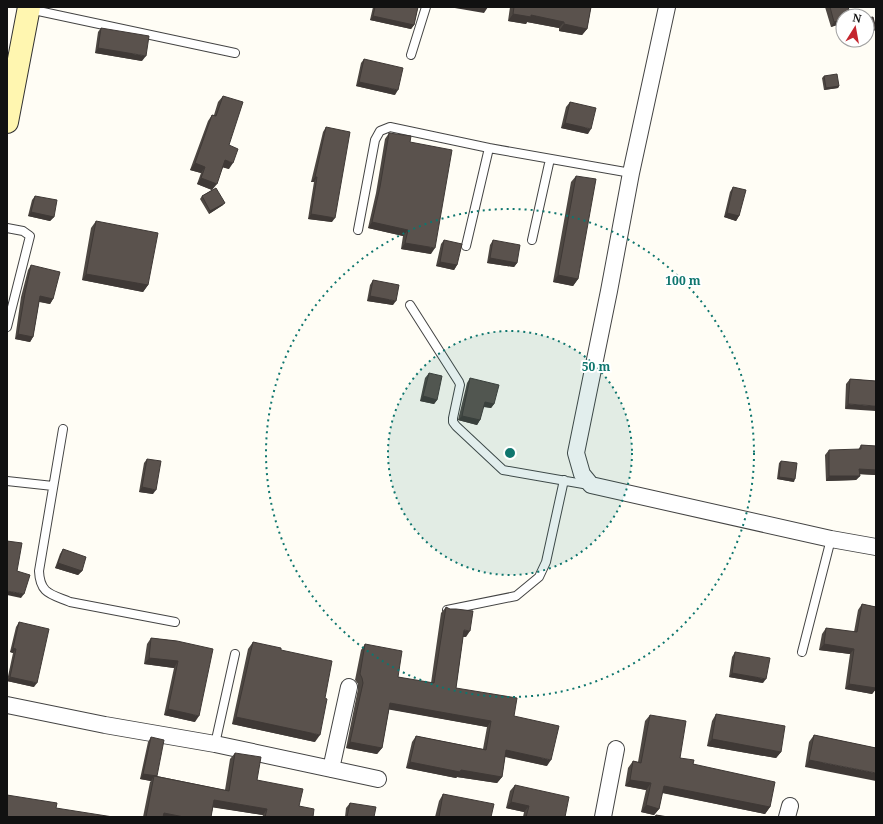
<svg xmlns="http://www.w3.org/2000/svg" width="883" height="824" viewBox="0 0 883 824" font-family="'Noto Serif',serif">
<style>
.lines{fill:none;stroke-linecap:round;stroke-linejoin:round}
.lane-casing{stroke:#444;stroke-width:10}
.street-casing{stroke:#444;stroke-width:18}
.secondary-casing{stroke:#333;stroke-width:24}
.lane{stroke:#fff;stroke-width:8}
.street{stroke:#fff;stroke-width:16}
.secondary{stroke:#fff6b0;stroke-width:22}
.wall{fill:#4d4742}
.shaded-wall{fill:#3f3936}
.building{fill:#5a524d;stroke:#3f3936}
.ring{fill:none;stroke:#0f766e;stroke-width:2;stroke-dasharray:2 4}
.centre{fill:#0f766e;stroke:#fff;stroke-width:2}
.ring-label{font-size:12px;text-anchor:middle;font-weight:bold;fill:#0f766e;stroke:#fff;stroke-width:4;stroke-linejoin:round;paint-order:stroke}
</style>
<rect width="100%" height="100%" fill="#fffdf5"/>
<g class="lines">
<!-- lane casing -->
<g class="lane-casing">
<path id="lane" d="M29 9 235 53
M411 55 426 7
M7 228 23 231 30 236 7 327
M358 230 375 140 380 131 390 127 489 148
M532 240 550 159
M466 246 489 148 631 173
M410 305 459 382 460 385 453 418V422L456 426 503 470 589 485
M63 429 39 571C40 594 51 594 70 602L175 622
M7 481 53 486
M447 610 516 596 539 577 546 562 564 480
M802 652 831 539
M215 744 235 654"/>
</g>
<!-- street casing -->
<g class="street-casing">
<path id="street" d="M667 7 631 173 609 291 576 453 582 474 591 485 831 539 876 547
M7 705 105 725 215 744 378 779
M331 769 349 687
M603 817 616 749
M787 817 790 806"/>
</g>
<!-- secondary casing -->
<g class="secondary-casing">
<path id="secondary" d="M7 122 29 7"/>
</g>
<!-- lane -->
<use href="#lane" class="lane"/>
<!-- street -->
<use href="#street" class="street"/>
<!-- secondary -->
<use href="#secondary" class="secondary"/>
</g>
<!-- wall -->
<path class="wall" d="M373 7H418L414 25 411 29 370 20Z
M510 7H591L587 29 582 35 559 31V28L527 22 526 24 508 21Z
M825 7H848L843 16V23L831 27Z
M101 28 142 61 95 53 98 32Z
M364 59 395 95 356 86 361 63Z
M824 76 839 86 838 88 824 90 822 78Z
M223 96 229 145V169L223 167 212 190 223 205 209 214 200 199 202 196 212 190 197 184 201 173 190 170 208 121 212 115H214L218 102Z
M570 102 588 134 561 128 566 107Z
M326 127 332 222 308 219 314 182H311L323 132Z
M389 133 410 142 431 254 401 249 403 236 368 228 376 193 385 139Z
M576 176 578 279 573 286 553 282 571 182Z
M733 187 739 216 736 221 724 217 730 192Z
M35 196 54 217 50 221 28 216 32 200Z
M96 221 148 285 143 292 82 280 91 228Z
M444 240 457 265 454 270 436 266 441 244Z
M493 240 517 263 514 267 487 263 490 245Z
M31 265 53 299 50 304 39 302 33 337 30 342 15 339 21 297 28 270Z
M373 280 393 305 367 301 370 285Z
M429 373 437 400 434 404 420 401 425 378Z
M470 378 494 404 491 408 483 407 480 420 477 425 458 420 467 383Z
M850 379 876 381 845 409 846 384Z
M861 445 876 446V475L860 474V476L856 480 826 481 825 455 829 450H858Z
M147 459 153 494 139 492 144 463Z
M781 461 794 482 777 479 779 463Z
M63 549 82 571 78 575 55 568 60 554Z
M862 604 876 607V689L872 694 845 689 850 654 819 650 822 634 826 628 854 632 858 610Z
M446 607 466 637H463L456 688 514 716 547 766 505 757 502 777 497 783 457 777 456 778 406 768 412 742 416 736 483 749 487 727 389 709 382 748 377 754 346 748 358 689V684L355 680 361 650 365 644 398 677 431 683 441 613Z
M19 622 34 687 7 681 13 653 10 652 16 627Z
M151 638 177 641 195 722 164 715 174 668 144 664 147 644Z
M253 642 281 650 315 742 232 724 248 649Z
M735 652 763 683 729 677 732 657Z
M716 714 781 752 776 758 707 746 712 721Z
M650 715 680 758 693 764 770 807 765 814 662 793 659 809 654 815 641 812 646 790 625 786 628 768 633 761 638 762 645 721Z
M814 735 876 748 805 767 809 742Z
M151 737 157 776 225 790 230 759 235 753 257 780 299 806 313 817H262L263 815 213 807 211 817H143L150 782 151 781 140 779 148 742Z
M515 785 565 817H523L524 812 506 808 510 791Z
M443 794 491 817H435L439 801Z
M350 803 374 817H345L346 808Z"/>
<!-- shaded-wall -->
<path class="shaded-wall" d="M449 7H488L484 13Z
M513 14 531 15 564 22 559 28 527 22 526 24 508 21Z
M373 16 414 25 411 29 370 20Z
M843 20V23L831 27 834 22Z
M564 24 587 29 582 35 559 31Z
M876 29 874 31 867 33V31Z
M98 48 146 56 142 61 95 53Z
M359 82 398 90 395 95 356 86Z
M839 86 838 88 824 90 826 88Z
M565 123 591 129 588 134 561 128Z
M225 160 233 163 229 169 221 167Z
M195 163 205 167 201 173 190 170Z
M315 177H317L314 182H311Z
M201 178 217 184 212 190 197 184Z
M225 203 223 205 209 214 210 211Z
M31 212 54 217 50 221 28 216Z
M727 213 739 216 736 221 724 217Z
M311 214 335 218 332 222 308 219Z
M372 222 408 230 403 236 368 228Z
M405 243 435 248 431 254 401 249Z
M490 258 517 263 514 267 487 263Z
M440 262 457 265 454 270 436 266Z
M86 274 148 285 143 292 82 280Z
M558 275 578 279 573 286 553 282Z
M40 296 53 299 50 304 37 301Z
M370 296 396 301 393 305 367 301Z
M18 334 33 337 30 342 15 339Z
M423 396 437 400 434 404 420 401Z
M485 402 494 404 491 408 481 406Z
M848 404 876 406V411L845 409Z
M462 416 480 420 477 425 458 420Z
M859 469 876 470V475L856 474Z
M829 476H860L856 480 826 481Z
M779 477 795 479 794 482 777 479Z
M142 487 156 490 153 494 139 492Z
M58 563 82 571 78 575 55 568Z
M7 591 24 594 21 598 7 595Z
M464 630 470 631 466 637 460 636Z
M824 644 854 649 850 654 819 650Z
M13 648 16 649 13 653 10 652Z
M149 658 178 661 174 668 144 664Z
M732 673 766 679 763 683 729 677Z
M10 677 37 683 34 687 7 681Z
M849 684 876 688V689L872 694 845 689Z
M390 703 491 721 487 727 386 709Z
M168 709 199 716 195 722 164 715Z
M236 717 320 735 315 742 232 724Z
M712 739 781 752 776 758 707 746Z
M350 742 382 748 377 754 346 748Z
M506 750 551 760 547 766 502 756Z
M809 760 876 773V781L805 767Z
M410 762 461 770 502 777 497 783 457 777 456 778 406 768Z
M143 774 154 776 151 781 140 779Z
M630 780 651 783 646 790 625 786Z
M664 786 770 807 765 814 659 792Z
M214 800 267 809 263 815 210 807Z
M511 802 529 806 524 812 506 808Z
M646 805 659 809 654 815 641 812Z
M164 813 184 817H161Z"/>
<!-- building -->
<path class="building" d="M375 7H418L414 25 373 16Z
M514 7H591L587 29 564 24V22L531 15V17L513 14Z
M830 7H848L851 16H843V20L834 22Z
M873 17 876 29 867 31V18Z
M101 28 149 36 146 56 98 48Z
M364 59 403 68 398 90 359 82Z
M837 74 839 86 826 88 824 76Z
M223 96 243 102 229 145 238 149 233 163 225 160 217 184 201 178 205 167 195 163 212 115 216 116Z
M570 102 596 108 591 129 565 123Z
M326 127 350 132 335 218 311 214 317 177H315Z
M389 133 411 136 410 142 452 150 435 248 405 243 408 230 372 222 380 187Z
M576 176 596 179 578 279 558 275Z
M733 187 746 190 739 216 727 213Z
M216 188 225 203 210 211 202 196Z
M35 196 57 200 54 217 31 212Z
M96 221 158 233 148 285 86 274Z
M444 240 462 244 457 265 440 262Z
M493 240 520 245 517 263 490 258Z
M31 265 60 272 53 299 40 296 33 337 18 334 25 293Z
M373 280 399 285 396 301 370 296Z
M429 373 442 376 437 400 423 396Z
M470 378 499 385 494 404 485 402 480 420 462 416Z
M850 379 876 381V406L848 404Z
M861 445 876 446V470L859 469 860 476H829V450L861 449Z
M147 459 161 461 156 490 142 487Z
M781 461 797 463 795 479 779 477Z
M7 541 22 543 17 571 30 575 24 594 7 591Z
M63 549 86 557 82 571 58 563Z
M862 604 876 607V688L849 684 854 649 824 644 826 628 857 632Z
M446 607 450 609H456L473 611 470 631 464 630 456 688 517 698 514 716 559 726 551 760 506 750 502 777 461 770 460 772 410 762 416 736 486 750 491 721 390 703 382 748 350 742 363 683 362 678 360 674 365 644 402 651 398 677 434 683Z
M19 622 49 629 37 683 10 677 16 649 13 648Z
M151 638 177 641 213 649 199 716 168 709 178 661 149 658Z
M253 642 281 648V650L332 661 325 698 327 699 320 735 236 717Z
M735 652 770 658 766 679 732 673Z
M716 714 785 726 781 752 712 739Z
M650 715 686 721 680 758 694 760 693 764 775 782 770 807 664 786 659 809 646 805 651 783 630 780 633 761 641 763Z
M814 735 876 748V773L809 760Z
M151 737 164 740 157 776 143 774Z
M235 753 261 757 257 780 303 789 299 806 314 809 313 817H265L267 809 214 800 211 817H184L164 813 163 817H146L154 776 229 791Z
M515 785 569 797 565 817H526L529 806 511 802Z
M443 794 494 804 491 817H439Z
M7 795 57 803 56 808 113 817H7Z
M350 803 376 807 374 817H347Z
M656 815 668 817H655Z"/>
<!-- distance rings -->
<circle cx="510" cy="453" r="122" fill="#0f766e" fill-opacity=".12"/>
<g class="ring">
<circle cx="510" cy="453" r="122"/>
<circle cx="510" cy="453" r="244"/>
</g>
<circle cx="510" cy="453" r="6" class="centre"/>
<g class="ring-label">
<text x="683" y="285">100 m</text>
<text x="596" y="371">50 m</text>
</g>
<!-- border -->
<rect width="883" height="824" fill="none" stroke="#111111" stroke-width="16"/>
<!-- north arrow -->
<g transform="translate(855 28) rotate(11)"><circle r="19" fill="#ffffff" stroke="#a0a0a0"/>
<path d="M0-3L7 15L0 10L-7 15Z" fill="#c4262e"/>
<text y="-6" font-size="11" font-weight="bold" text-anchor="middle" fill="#111111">N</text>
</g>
</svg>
